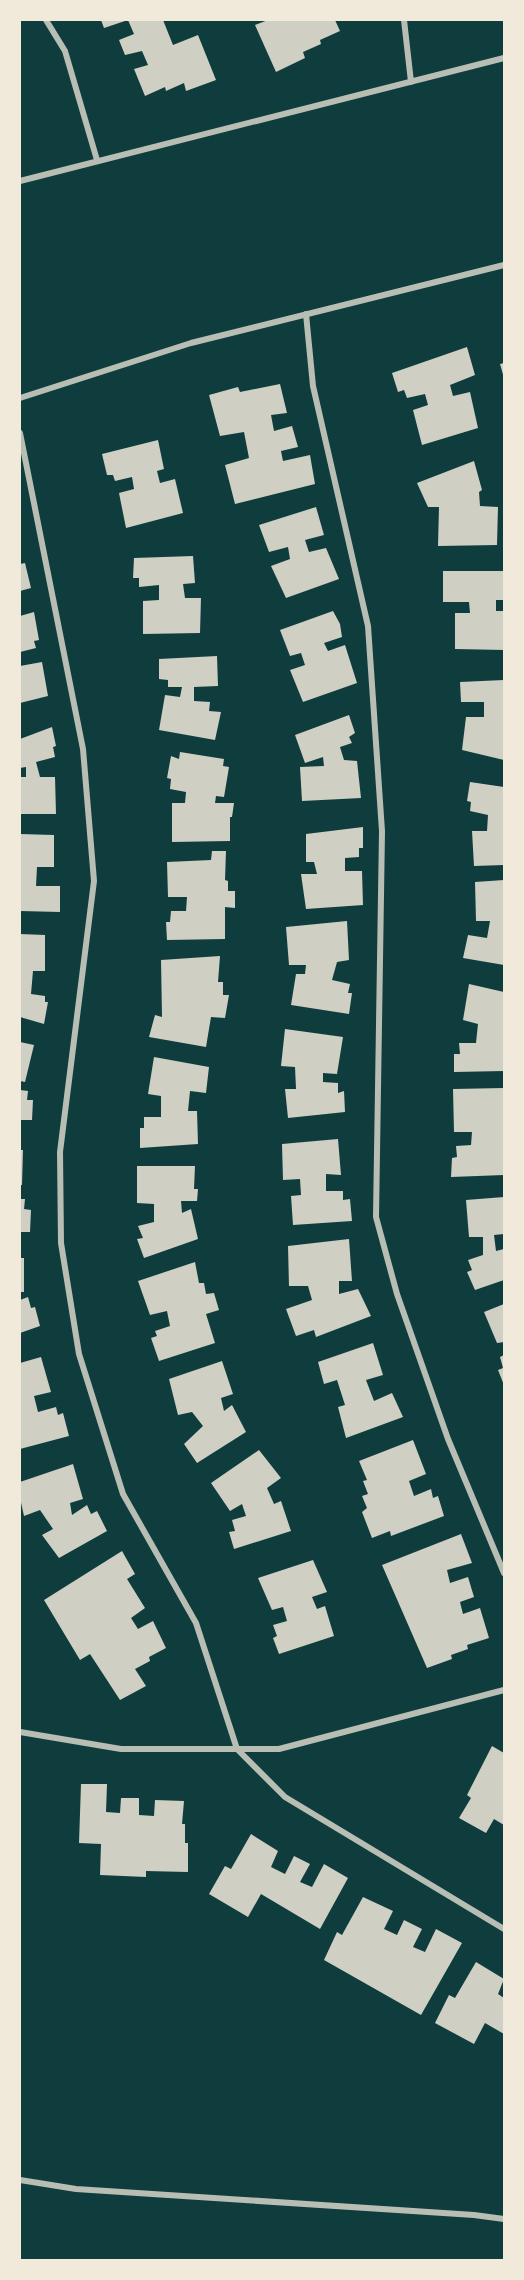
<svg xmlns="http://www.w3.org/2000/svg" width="524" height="2280" viewBox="0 0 524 2280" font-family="'Zilla Slab',serif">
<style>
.building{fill:#cfcfc3}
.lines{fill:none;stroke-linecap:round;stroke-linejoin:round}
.minor{stroke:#b8beb3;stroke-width:6}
</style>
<rect width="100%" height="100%" fill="#0f3d3e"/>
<!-- building -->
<path class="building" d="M101 20H163L173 45 198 35 216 80 186 91 184 83 166 91 165 87 145 96 134 69 148 65 142 51 125 55 119 40 134 34 128 20 104 28Z
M268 20H335L340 31 320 40 321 44 303 52 305 58 276 72 255 25Z
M467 347 475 375 450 385 453 396 470 392 478 428 422 445 413 410 428 405 425 394 407 398 404 390 398 392 392 373Z
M504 363V378L500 364Z
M280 384 287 413 271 415 274 431 292 426 298 447 281 451 283 461 310 455 315 484 235 504 225 465 249 458 244 432 220 436 209 395 238 387 240 392Z
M158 440 164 469 157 471 160 483 175 479 183 513 126 528 119 493 134 489 132 477 115 481 113 475H107L102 454Z
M474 461 482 490 479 492 480 506 498 507 497 545 438 546 439 507H428L417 483Z
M316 507 324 535 305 540 309 552 326 548 339 579 286 598 271 566 290 559 288 547 269 552 259 525Z
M193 556 195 583 183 584 185 598H201L200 633 143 634V601L159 600V585L139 587V578H133L134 558Z
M25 563 31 588 20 591V564Z
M443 571H504V600H496V611H504V650L455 649V613H470L469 602H443Z
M333 611 340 624 342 637 324 643 328 651 345 645 357 683 303 702 290 670 305 665 301 653 290 656 280 630Z
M34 612 39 640 34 641 36 648 20 652V616Z
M217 656 218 686 194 687V701L210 702 209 711 221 712 215 740 159 730 165 695 180 697 182 687H168V680L159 679V659Z
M42 662 48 696 20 703V666Z
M504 680V760L462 750 466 717H484V702H461L460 682Z
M349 715 355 733 349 737 352 743 340 747 344 760 357 761 361 798 302 801 300 767 324 766 323 757 305 763 295 735Z
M52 727 56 746 53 747 55 757 36 762 40 777H55L56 814H20V777H26V767L20 768V739Z
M180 752 224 759 223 766 229 767 224 797 216 796 215 803H234L232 817H230V841L172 842V803H185L186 792 170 789 171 779 167 778 171 756 179 759Z
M470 782 504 787V865L474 866 472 831H487L488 815 470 811 471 802 467 801Z
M363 827V848H359V857L345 858V871H362L363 905 306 909 301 874H317L314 862H306V834Z
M20 834 54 835V867H37L36 886H60V912L20 911Z
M212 851H226L225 880 228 881V891H235V908L225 907V939L167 940 166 922H170L171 911H186L187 897H168L167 862 211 860Z
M504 880V965L463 958 468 935 487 938 490 921H476L475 882Z
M347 921 349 960 337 962 332 980 350 984 348 993H352L349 1014 291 1005 296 974H305L306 965H289L286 927Z
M20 934 45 935V971H33L31 994 45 996V1002H48L44 1024 20 1017Z
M220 956 218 982H223V995H229L225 1018 211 1017 206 1047 149 1037 155 1015 162 1017 161 960Z
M469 984 504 992V1071L454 1072V1054H460L459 1043H476L478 1024 463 1020Z
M285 1029 343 1037 337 1074 323 1073V1082L338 1083V1093L344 1091 345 1112 288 1118 285 1089H296L295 1067 281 1066Z
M20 1042 34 1045 25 1082 20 1081Z
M154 1057 209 1067 206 1093 190 1091 188 1111H197L198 1144 140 1148V1128H144V1117H161V1096L148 1094Z
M504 1088V1175L451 1177 452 1158 457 1157 456 1146 471 1145 472 1132H454L453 1089Z
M20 1090 28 1091 27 1100H33L32 1120H20Z
M338 1139 341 1175 326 1174V1191H343V1200L350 1199 352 1221 293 1225 291 1196 301 1195 300 1179 283 1180 282 1144Z
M20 1150H23L22 1185H20Z
M137 1166H195L194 1189H198L197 1201H181L182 1213 191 1209 198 1239 144 1258 137 1239 143 1238 138 1226 154 1222V1204L137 1203Z
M504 1197V1234L494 1235 496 1251 504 1249V1280L475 1290 467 1272 472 1270 468 1260 483 1255V1237H469L466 1200Z
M20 1199H25L24 1209 31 1210 30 1232H20Z
M349 1239 352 1281H339V1294L358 1289 371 1316 316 1337 314 1330 296 1336 286 1309 312 1300 308 1286H289L288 1246Z
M20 1258H24V1292H20Z
M195 1262 199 1283H204L206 1294 214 1293 219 1310 206 1314 215 1343 159 1361 151 1338 157 1336 155 1331 170 1326 167 1311 150 1315 138 1281Z
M28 1297 31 1308 35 1307 40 1326 20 1333V1300Z
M504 1304V1342L497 1343 484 1312Z
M373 1343 383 1375 366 1380 374 1401 392 1393 403 1417 346 1438 338 1407 345 1405 337 1380 324 1384 318 1362Z
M504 1355V1385L498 1370 503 1368 500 1357Z
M41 1357 51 1392 34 1396 38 1412 56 1407 58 1415 63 1413 69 1436 20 1449V1363Z
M222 1361 233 1394 221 1398 224 1411 232 1405 246 1432 197 1463 184 1444 203 1426 192 1412 178 1415 169 1379Z
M413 1440 426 1474 409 1481 414 1496 431 1489 433 1498 438 1496 444 1516 391 1536 390 1531 372 1538 362 1512 367 1508 362 1496 368 1494 363 1481 367 1480 359 1461Z
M259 1450 281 1478 267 1488 274 1504 281 1501 291 1531 234 1549 229 1532 235 1531 232 1520 246 1516 242 1504 230 1511 211 1483Z
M73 1464 83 1499 70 1503 72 1515 87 1505 91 1514 97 1511 107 1531 59 1558 42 1535 53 1529 40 1510 24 1516 20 1498V1482Z
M461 1534 472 1563 447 1570 450 1583 468 1577 474 1597 460 1602 463 1614 480 1608 489 1638 467 1645 468 1649 451 1655 452 1659 427 1668 382 1565Z
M122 1551 135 1574 127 1579 145 1608 131 1618 138 1629 153 1621 166 1648 149 1657 150 1661 135 1669 146 1686 120 1700 90 1654 80 1660 44 1600Z
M313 1560 327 1592 312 1597 317 1609 325 1606 334 1636 279 1654 273 1638 277 1636 273 1625 287 1621 283 1607 272 1610 258 1578Z
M492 1746 504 1753V1825L494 1819 486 1833 459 1818 471 1798 467 1795Z
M81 1784H107L106 1812 120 1813 121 1798H139V1815L154 1816 155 1800 184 1801 182 1824H185V1843H188V1872L146 1871V1877L100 1875 101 1844 79 1843Z
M251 1834 278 1851 271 1867 285 1874 294 1856 310 1864 300 1882 312 1887 324 1864 348 1878 320 1929 261 1894 248 1917 209 1894 225 1866 231 1869Z
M363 1897 393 1911 384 1929 397 1935 404 1920 422 1929 413 1947 425 1952 436 1929 462 1943 421 2015 324 1960 337 1932 342 1935Z
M476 1962 504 1979 498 1994 504 1998V2034L485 2023 474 2044 435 2023 449 1995 455 1998Z"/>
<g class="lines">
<!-- minor -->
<path class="minor" d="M46 20 65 51 97 160
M404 20 411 82
M20 181 504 58
M306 314 313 386 368 626 382 831 376 1217 397 1294 448 1439 504 1573
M20 398 191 343 504 265
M20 433 83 749 94 881 60 1152 61 1243 79 1354 123 1494 196 1623 237 1749 285 1797 504 1929
M20 1732 121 1749H279L504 1690
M20 2180 76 2189 474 2215 504 2219"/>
</g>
<!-- border -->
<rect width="524" height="2280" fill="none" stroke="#f1e9da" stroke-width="42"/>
</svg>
